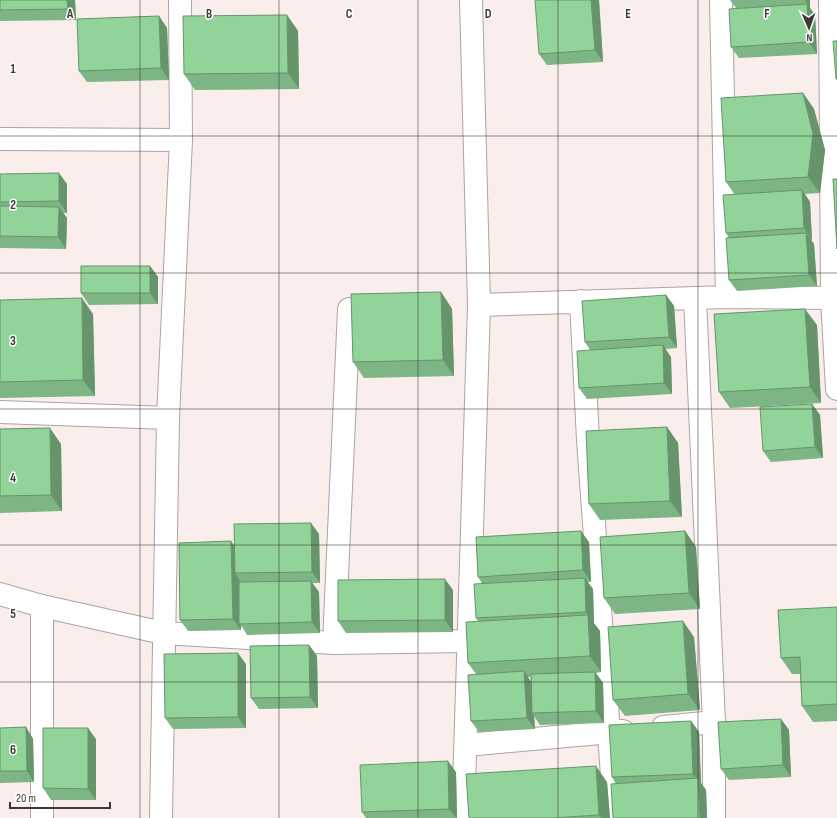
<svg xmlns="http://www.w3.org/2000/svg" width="837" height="818" viewBox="0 0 837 818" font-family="'Sofia Sans Condensed',sans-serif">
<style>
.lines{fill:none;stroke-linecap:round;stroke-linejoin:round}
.street-casing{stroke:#ada3a2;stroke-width:24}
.secondary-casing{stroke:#ada3a2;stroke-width:24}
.street{stroke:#fff;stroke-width:22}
.secondary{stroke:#fff;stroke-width:22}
.wall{fill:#7db584;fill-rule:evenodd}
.shaded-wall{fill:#66946b}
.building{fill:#91d399;stroke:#66946b}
.grid{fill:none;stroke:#3d3838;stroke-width:1;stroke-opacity:0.55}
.grid-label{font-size:13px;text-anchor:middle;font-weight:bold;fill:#3d3838;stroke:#fff;stroke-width:3;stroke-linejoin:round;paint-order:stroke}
</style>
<rect width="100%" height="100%" fill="#f9eeec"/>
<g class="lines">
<!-- street casing -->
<g class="street-casing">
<path id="street" d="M721 0 727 297
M0 139 181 140
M695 298 714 722V818
M837 298H832L837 389
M581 301 588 440 615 818
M479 305 727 297 832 298 830 0
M0 412 168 418
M0 594 42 606 163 633 334 643 468 641
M334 643 349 309
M663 727 714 722
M466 745 623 731
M42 818V606
M161 818 168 418 181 140 180 0"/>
</g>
<!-- secondary casing -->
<g class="secondary-casing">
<path id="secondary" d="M463 818 479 305 471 0"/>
</g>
<!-- street -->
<use href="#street" class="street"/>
<!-- secondary -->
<use href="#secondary" class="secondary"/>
</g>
<!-- wall -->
<path class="wall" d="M0 0H75L76 20 0 21Z
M599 0 603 62 547 65 539 54Z
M730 0H810V8L815 15 817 54 739 58 731 47 736 8Z
M287 15 298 31 299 89 195 90 184 74Z
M159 16 167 28 169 80 87 82 79 71Z
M803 93 814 109 825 150 820 193 805 194 810 202 812 240H811L814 244 817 286 737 291 729 280V238L726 233 735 195 726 182Z
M0 174 67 184V213H63L67 218 66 249 0 248Z
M150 266 158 277V304L89 305 81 293Z
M441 292 452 309 454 376 364 378 353 362Z
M666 295 674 306 677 348 665 349 671 357 672 394 587 399 579 388 590 350 585 342Z
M0 300 93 314 95 396 0 398Z
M817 325 821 403 730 408 719 392Z
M812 404 820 415 823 458 771 462 763 451Z
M667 427 678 443 682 517 600 520 589 504Z
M0 429 61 444 62 511 0 513Z
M685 531 696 547 700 609 615 614 604 598Z
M319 534 320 583H312L319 592 320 633 247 635 241 625V630L188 631 180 620 231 541 234 547Z
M589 542 591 582H587L593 589 594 624 600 631 601 672 596 673 603 683 604 723 540 725 534 716 535 729 479 732 471 721 476 674 468 663 478 621 476 618 482 583 478 577ZM527 677H531V682Z
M453 590V632L346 633 338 621Z
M837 607V721L813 722 802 706 800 674H792L781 658Z
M694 637 700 710 625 716 613 700Z
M309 645 317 656 318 708 259 709 251 698Z
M246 664V728L173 729 165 718Z
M781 719 789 730 791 777 729 780 721 769Z
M691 721 699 732 701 783 706 790 707 818H613L616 784 612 777Z
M26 727 33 739 34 782 0 783V728Z
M96 739V800H51L43 788Z
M456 772 457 818H366L362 812Z
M607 782 610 818H469Z"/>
<!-- shaded-wall -->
<path class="shaded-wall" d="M67 0H75L76 20 68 9Z
M591 0H599L603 62 595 50Z
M805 0H810V8Z
M807 4 815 15 817 54 809 42Z
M287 15 298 31 299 89 288 73Z
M159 16 167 28 169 80 161 68Z
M803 93 814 109 825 150 820 193 808 177Z
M59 173 67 184V213L59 201Z
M802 190 810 202 812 240 804 228Z
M59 207 67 218 66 249 58 237Z
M806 233 814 244 817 286 809 275Z
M150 266 158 277V304L150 293Z
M441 292 452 309 454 376 443 360Z
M666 295 674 306 677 348 669 337Z
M82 298 93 314 95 396 83 380Z
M805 309 817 325 821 403 810 387Z
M663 345 671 357 672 394 664 383Z
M812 404 820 415 823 458 815 447Z
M667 427 678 443 682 517 670 501Z
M50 428 61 444 62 511 51 495Z
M311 523 319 534 320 583 312 572Z
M581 531 589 542 591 582 583 570Z
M685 531 696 547 700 609 689 593Z
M231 541 239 553 235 573 239 579 241 624H239L241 625V630L233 619Z
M585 578 593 589 594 624 586 612Z
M445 579 453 590V632L445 620Z
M311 581 319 592 320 633 312 622Z
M588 615 600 631 601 672 590 656Z
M683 621 694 637 700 710 688 694Z
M309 645 317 656 318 708 310 697Z
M238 653 246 664V728L238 717Z
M524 671 532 683V713L534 716 535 729 527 718Z
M595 672 603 683 604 723 596 711Z
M781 719 789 730 791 777 783 765Z
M691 721 699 732 701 783 706 790 707 818H700L698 780 693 774Z
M26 727 33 739 34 782 27 771Z
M88 728 96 739V800L88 789Z
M448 761 456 772 457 818H456L449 809Z
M596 766 607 782 610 818H601L599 815Z"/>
<!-- building -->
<path class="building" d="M0 0H67L68 9 0 10Z
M535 0H591L595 50 539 54Z
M807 4 809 42 731 47 729 9Z
M287 15 288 73 184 74 183 16Z
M159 16 161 68 79 71 77 19Z
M833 41H837V79H836Z
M803 93 813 134 808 177 726 182 721 98Z
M59 173V201L0 202V174Z
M833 179H837V249Z
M802 190 804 228 726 233 723 195Z
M0 206 59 207 58 237 0 236Z
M806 233 809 275 729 280 726 238Z
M81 266H150V293H81Z
M441 292 443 360 353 362 351 294Z
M666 295 669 337 585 342 582 301Z
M82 298 83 380 0 382V300Z
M805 309 810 387 719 392 714 314Z
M663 345 664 383 579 388 577 351Z
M812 404 815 447 763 451 760 407Z
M667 427 670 501 589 504 586 431Z
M50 428 51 495 0 496V429Z
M311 523 312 572 235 573 234 524Z
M581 531 583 570 478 577 476 537Z
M685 531 689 593 604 598 600 537Z
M231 541 233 619 180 620 179 543Z
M585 578 586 612 476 618 474 584Z
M445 579V620L338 621V580Z
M311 581 312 622 239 624V582Z
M837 607V704L802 706 800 657 781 658 778 610Z
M588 615 590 656 468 663 466 622Z
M683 621 688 694 613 700 608 627Z
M309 645 310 697 251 698 250 646Z
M238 653V717L165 718 164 654Z
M524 671 527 718 471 721 468 675Z
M595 672 596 711 532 713 531 674Z
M781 719 783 765 721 769 718 722Z
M691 721 693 774 612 777 609 725Z
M26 727 27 771H0V728Z
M43 728H88V789L43 788Z
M448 761 449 809 362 812 360 765Z
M596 766 599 815 552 818H469L466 774Z
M698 778 700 818H613L611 784Z"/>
<!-- grid -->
<path class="grid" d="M140 0V818M279 0V818M418 0V818M558 0V818M698 0V818M0 136H837M0 273H837M0 409H837M0 545H837M0 682H837"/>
<g class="grid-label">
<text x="70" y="18">A</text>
<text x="209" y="18">B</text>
<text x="349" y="18">C</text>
<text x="488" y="18">D</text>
<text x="628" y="18">E</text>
<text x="767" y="18">F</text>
<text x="13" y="73">1</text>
<text x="13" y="209">2</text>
<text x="13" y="345">3</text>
<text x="13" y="482">4</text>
<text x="13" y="618">5</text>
<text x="13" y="754">6</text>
</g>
<!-- north arrow -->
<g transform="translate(809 28) rotate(178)" stroke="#ffffff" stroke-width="3" paint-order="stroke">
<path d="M0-3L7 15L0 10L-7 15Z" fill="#3d3838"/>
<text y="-6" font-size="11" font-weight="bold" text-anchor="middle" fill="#3d3838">N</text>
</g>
<!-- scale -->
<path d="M10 802v6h100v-6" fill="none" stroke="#3d3838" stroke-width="2"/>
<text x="16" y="802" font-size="12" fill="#3d3838" stroke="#ffffff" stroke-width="3" paint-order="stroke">20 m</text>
</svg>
